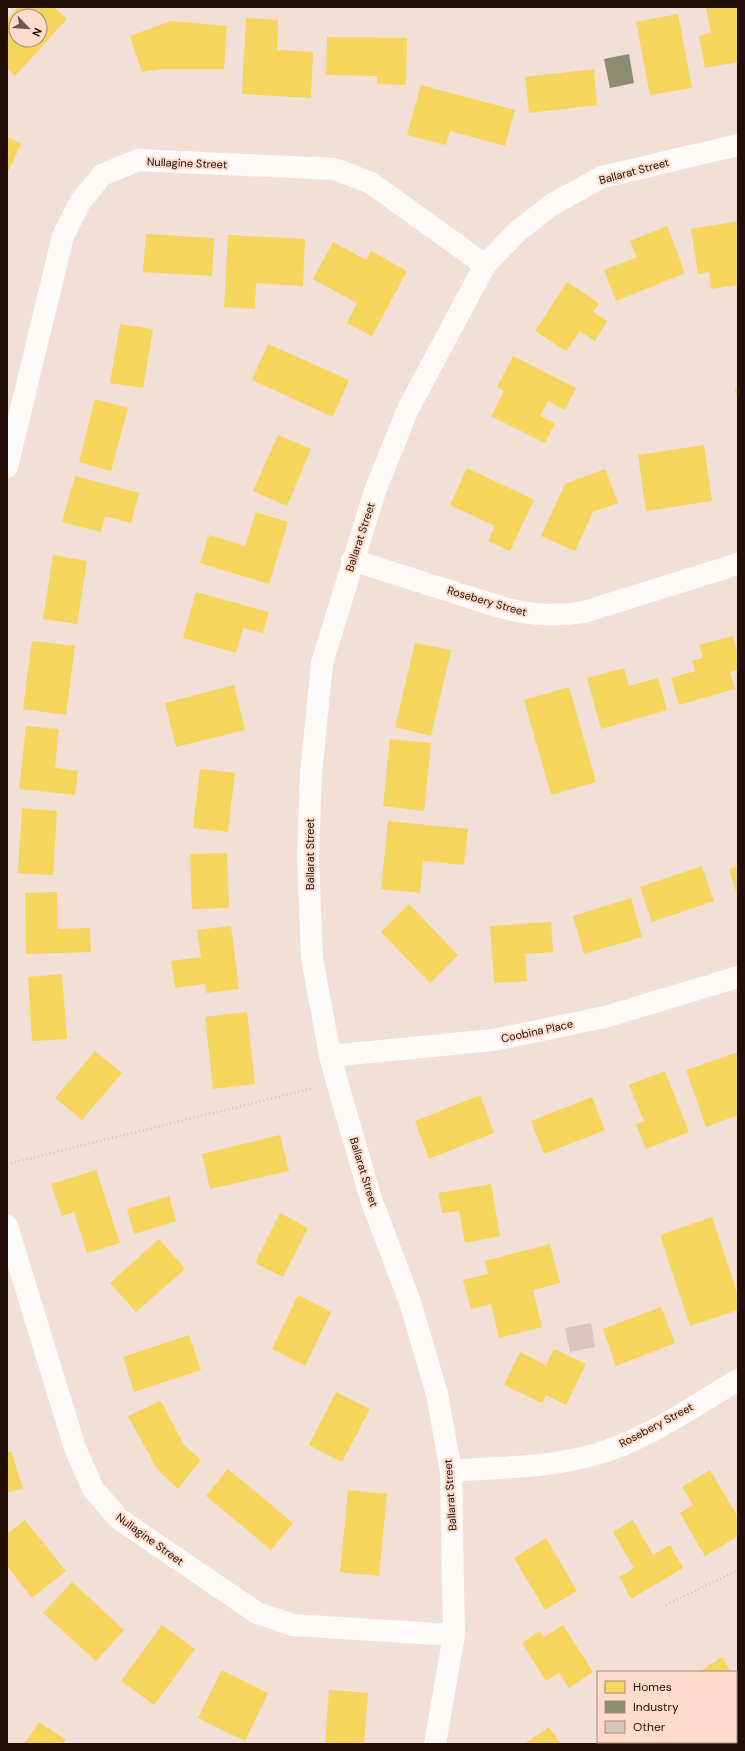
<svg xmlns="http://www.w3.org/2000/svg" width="745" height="1751" viewBox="0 0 745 1751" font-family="'DM Sans',sans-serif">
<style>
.homes{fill:#f6d55c;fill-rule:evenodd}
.industry{fill:#8c8c6e}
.building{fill:#dac5bf}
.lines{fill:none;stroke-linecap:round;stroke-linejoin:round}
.path{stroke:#cbc4c1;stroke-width:2.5;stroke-dasharray:1 3;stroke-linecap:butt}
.street{stroke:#fdfaf9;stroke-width:22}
.labels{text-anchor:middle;stroke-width:4;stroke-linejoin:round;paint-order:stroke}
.street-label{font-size:11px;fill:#210e05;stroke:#fedbca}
</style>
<rect width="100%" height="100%" fill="#f2dfd6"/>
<!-- homes -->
<path class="homes" d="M18 7H54L67 19 15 76 7 68V20ZM16 16H40V40H16Z
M706 7H738V62L705 68 699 36 711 33Z
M678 14 692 88 650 95 636 22Z
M246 18 278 20 277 50 313 52 311 98 242 94Z
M171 21 227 26 224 69H161L142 72 130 36Z
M327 37 407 38 406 85 377 84V76L326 75Z
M594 69 597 105 529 113 525 77Z
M421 85 515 110 505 146 450 131 446 145 407 135Z
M7 137 21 144 7 174Z
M738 221V285L711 289 709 272 698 274 691 229Z
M667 226 685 273 616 301 604 270 637 257 630 241Z
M146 234 214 238 212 276 143 272Z
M228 235 305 239 303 286 256 283 255 309 224 307Z
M333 242 366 260 371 251 407 271 372 336 347 323 357 303 313 279Z
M567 282 599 303 593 312 607 321 595 341 580 331 566 351 535 331Z
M120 324 153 329 143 388 110 383Z
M268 344 349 380 333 417 252 380Z
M513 356 576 388 565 410 548 401 540 416 555 423 545 443 491 416 504 391 497 387Z
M738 388V400L734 389Z
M95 399 128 408 111 471 79 462Z
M278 435 311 449 287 506 253 491Z
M704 445 712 501 646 511 638 455Z
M467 468 534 500 510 551 488 541 495 526 450 505Z
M605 469 618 503 593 512 575 551 541 536 565 484Z
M75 476 139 493 131 523 105 516 101 532 62 522Z
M256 512 288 522 269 584 200 563 209 535 245 546Z
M53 555 87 561 77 624 43 619Z
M196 592 269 612 263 633 243 628 236 653 183 638Z
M733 636 738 655V670L730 672 735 689 679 705 671 678 695 671 692 661 703 658 699 645Z
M32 641 75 646 66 715 23 709Z
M415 643 451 650 431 736 395 727Z
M624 668 629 686 658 678 667 710 601 729 587 678Z
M234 685 245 730 176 747 165 703Z
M569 687 596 782 551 795 524 700Z
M26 726 59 729 55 768 78 771 75 795 19 789Z
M390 739 431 743 424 811 383 806Z
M200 769 235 773 228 832 193 828Z
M22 808 57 811 53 875 18 873Z
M388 821 468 829 464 865 423 861 420 893 381 889Z
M227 853 229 908 192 909 190 854Z
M702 866 714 901 652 922 640 887Z
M738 866V898L729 869Z
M57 892 58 929 90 928 91 952 26 954 25 893Z
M631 898 642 937 584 954 573 916Z
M409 904 458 955 430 983 381 932Z
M551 922 553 952 525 954 527 981 494 983 490 926Z
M231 926 239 989 206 993 205 984 175 988 171 961 201 957 197 930Z
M62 974 67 1039 32 1041 28 977Z
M247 1012 255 1084 213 1089 205 1017Z
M95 1051 122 1073 82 1120 55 1098Z
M738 1052V1115L706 1127 686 1070Z
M665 1071 689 1132 646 1149 636 1124 644 1121 629 1085Z
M480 1095 494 1133 429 1159 415 1121Z
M592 1097 605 1130 544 1154 531 1121Z
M280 1135 289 1171 210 1189 202 1154Z
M96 1170 120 1243 87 1253 74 1212 62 1216 51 1184Z
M491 1184 500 1236 465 1243 459 1211 442 1213 438 1193Z
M169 1196 176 1221 134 1234 127 1209Z
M280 1213 308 1228 283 1277 255 1263Z
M712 1217 738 1295V1310L690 1326 660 1235Z
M159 1239 185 1269 136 1312 110 1283Z
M550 1244 560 1283 533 1290 542 1327 499 1338 491 1304 471 1309 463 1280 488 1274 485 1261Z
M298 1295 331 1312 305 1366 272 1349Z
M661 1307 675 1343 616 1366 603 1329Z
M189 1335 201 1370 134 1392 123 1357Z
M554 1349 586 1364 566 1405 546 1395 542 1403 504 1385 520 1352 546 1365Z
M336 1392 370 1409 342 1462 309 1445Z
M161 1401 184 1445 201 1460 178 1489 157 1469 128 1416Z
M11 1451 23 1488 7 1493V1453Z
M228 1469 293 1523 271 1550 206 1496Z
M710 1470 738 1517V1536L705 1556 680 1513 693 1505 682 1487Z
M348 1490 387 1494 379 1576 340 1572Z
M25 1520 66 1571 32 1598 7 1566V1534Z
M633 1520 653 1555 670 1545 683 1568 631 1599 619 1577 634 1568 613 1532Z
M546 1538 577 1591 545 1610 514 1558Z
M72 1582 124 1630 96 1661 43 1613Z
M162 1625 195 1649 154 1705 121 1681Z
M563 1625 593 1672 569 1688 559 1673 546 1681 522 1643 540 1631 544 1637Z
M722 1657 731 1672H699Z
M222 1670 268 1693 245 1741 198 1718Z
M736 1680 738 1683V1711L736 1713Z
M329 1690 368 1693 364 1744H325Z
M39 1722 66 1740 63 1744H24Z
M549 1727 561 1744H524Z
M622 1742H684L685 1744H623Z"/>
<!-- industry -->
<path class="industry" d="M629 54 634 83 610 88 604 59Z"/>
<!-- building -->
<path class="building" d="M591 1323 595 1347 570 1352 565 1328Z"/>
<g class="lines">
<!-- path -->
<path class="path" d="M7 1164 314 1088
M666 1605 738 1570"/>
<!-- street -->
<path class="street" d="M7 467 63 236 80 202 102 175 138 160 335 169 371 183 485 265
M352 560 500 607C529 615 554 617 584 612L738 564
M330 1056 493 1040 605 1017 738 977
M7 1226 75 1448 93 1489 119 1519 257 1613 293 1625 454 1635
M451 1471C498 1467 547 1468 593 1455 645 1441 692 1407 738 1380
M435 1744 454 1635 451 1471 437 1394 410 1302 371 1199 337 1082 330 1056 312 958 308 857 311 773 322 663 375 491 408 409 485 265 517 232 551 205 602 177 738 145"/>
</g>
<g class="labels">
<!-- street labels -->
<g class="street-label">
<text transform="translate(187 163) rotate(2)" y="4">Nullagine Street</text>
<text transform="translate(634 171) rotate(-15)" y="4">Ballarat Street</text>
<text transform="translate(360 537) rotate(-72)" y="4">Ballarat Street</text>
<text transform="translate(487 601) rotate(16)" y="4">Rosebery Street</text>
<text transform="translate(310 854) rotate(-90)" y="4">Ballarat Street</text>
<text transform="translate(537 1031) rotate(-12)" y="4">Coobina Place</text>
<text transform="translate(364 1172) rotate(73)" y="4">Ballarat Street</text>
<text transform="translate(656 1425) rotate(-28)" y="4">Rosebery Street</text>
<text transform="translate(450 1495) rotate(-94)" y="4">Ballarat Street</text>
<text transform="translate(150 1539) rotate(36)" y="4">Nullagine Street</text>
</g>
</g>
<!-- border -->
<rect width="745" height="1751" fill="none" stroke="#210e05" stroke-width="16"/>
<!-- legend -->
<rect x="597" y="1671" width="140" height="72" fill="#fedbca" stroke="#a6897b"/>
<rect x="605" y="1681" width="20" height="12" fill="#f6d55c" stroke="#a6897b"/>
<text x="633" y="1691" font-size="12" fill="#210e05">Homes</text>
<rect x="605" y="1701" width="20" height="12" fill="#8c8c6e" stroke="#a6897b"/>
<text x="633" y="1711" font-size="12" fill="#210e05">Industry</text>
<rect x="605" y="1721" width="20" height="12" fill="#dac5bf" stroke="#a6897b"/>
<text x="633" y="1731" font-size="12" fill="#210e05">Other</text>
<!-- north arrow -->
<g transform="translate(28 28) rotate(115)"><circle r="19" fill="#fedbca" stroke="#a6897b"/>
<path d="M0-3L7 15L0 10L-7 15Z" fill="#6a574e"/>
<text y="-6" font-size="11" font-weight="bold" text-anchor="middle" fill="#210e05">N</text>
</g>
</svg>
